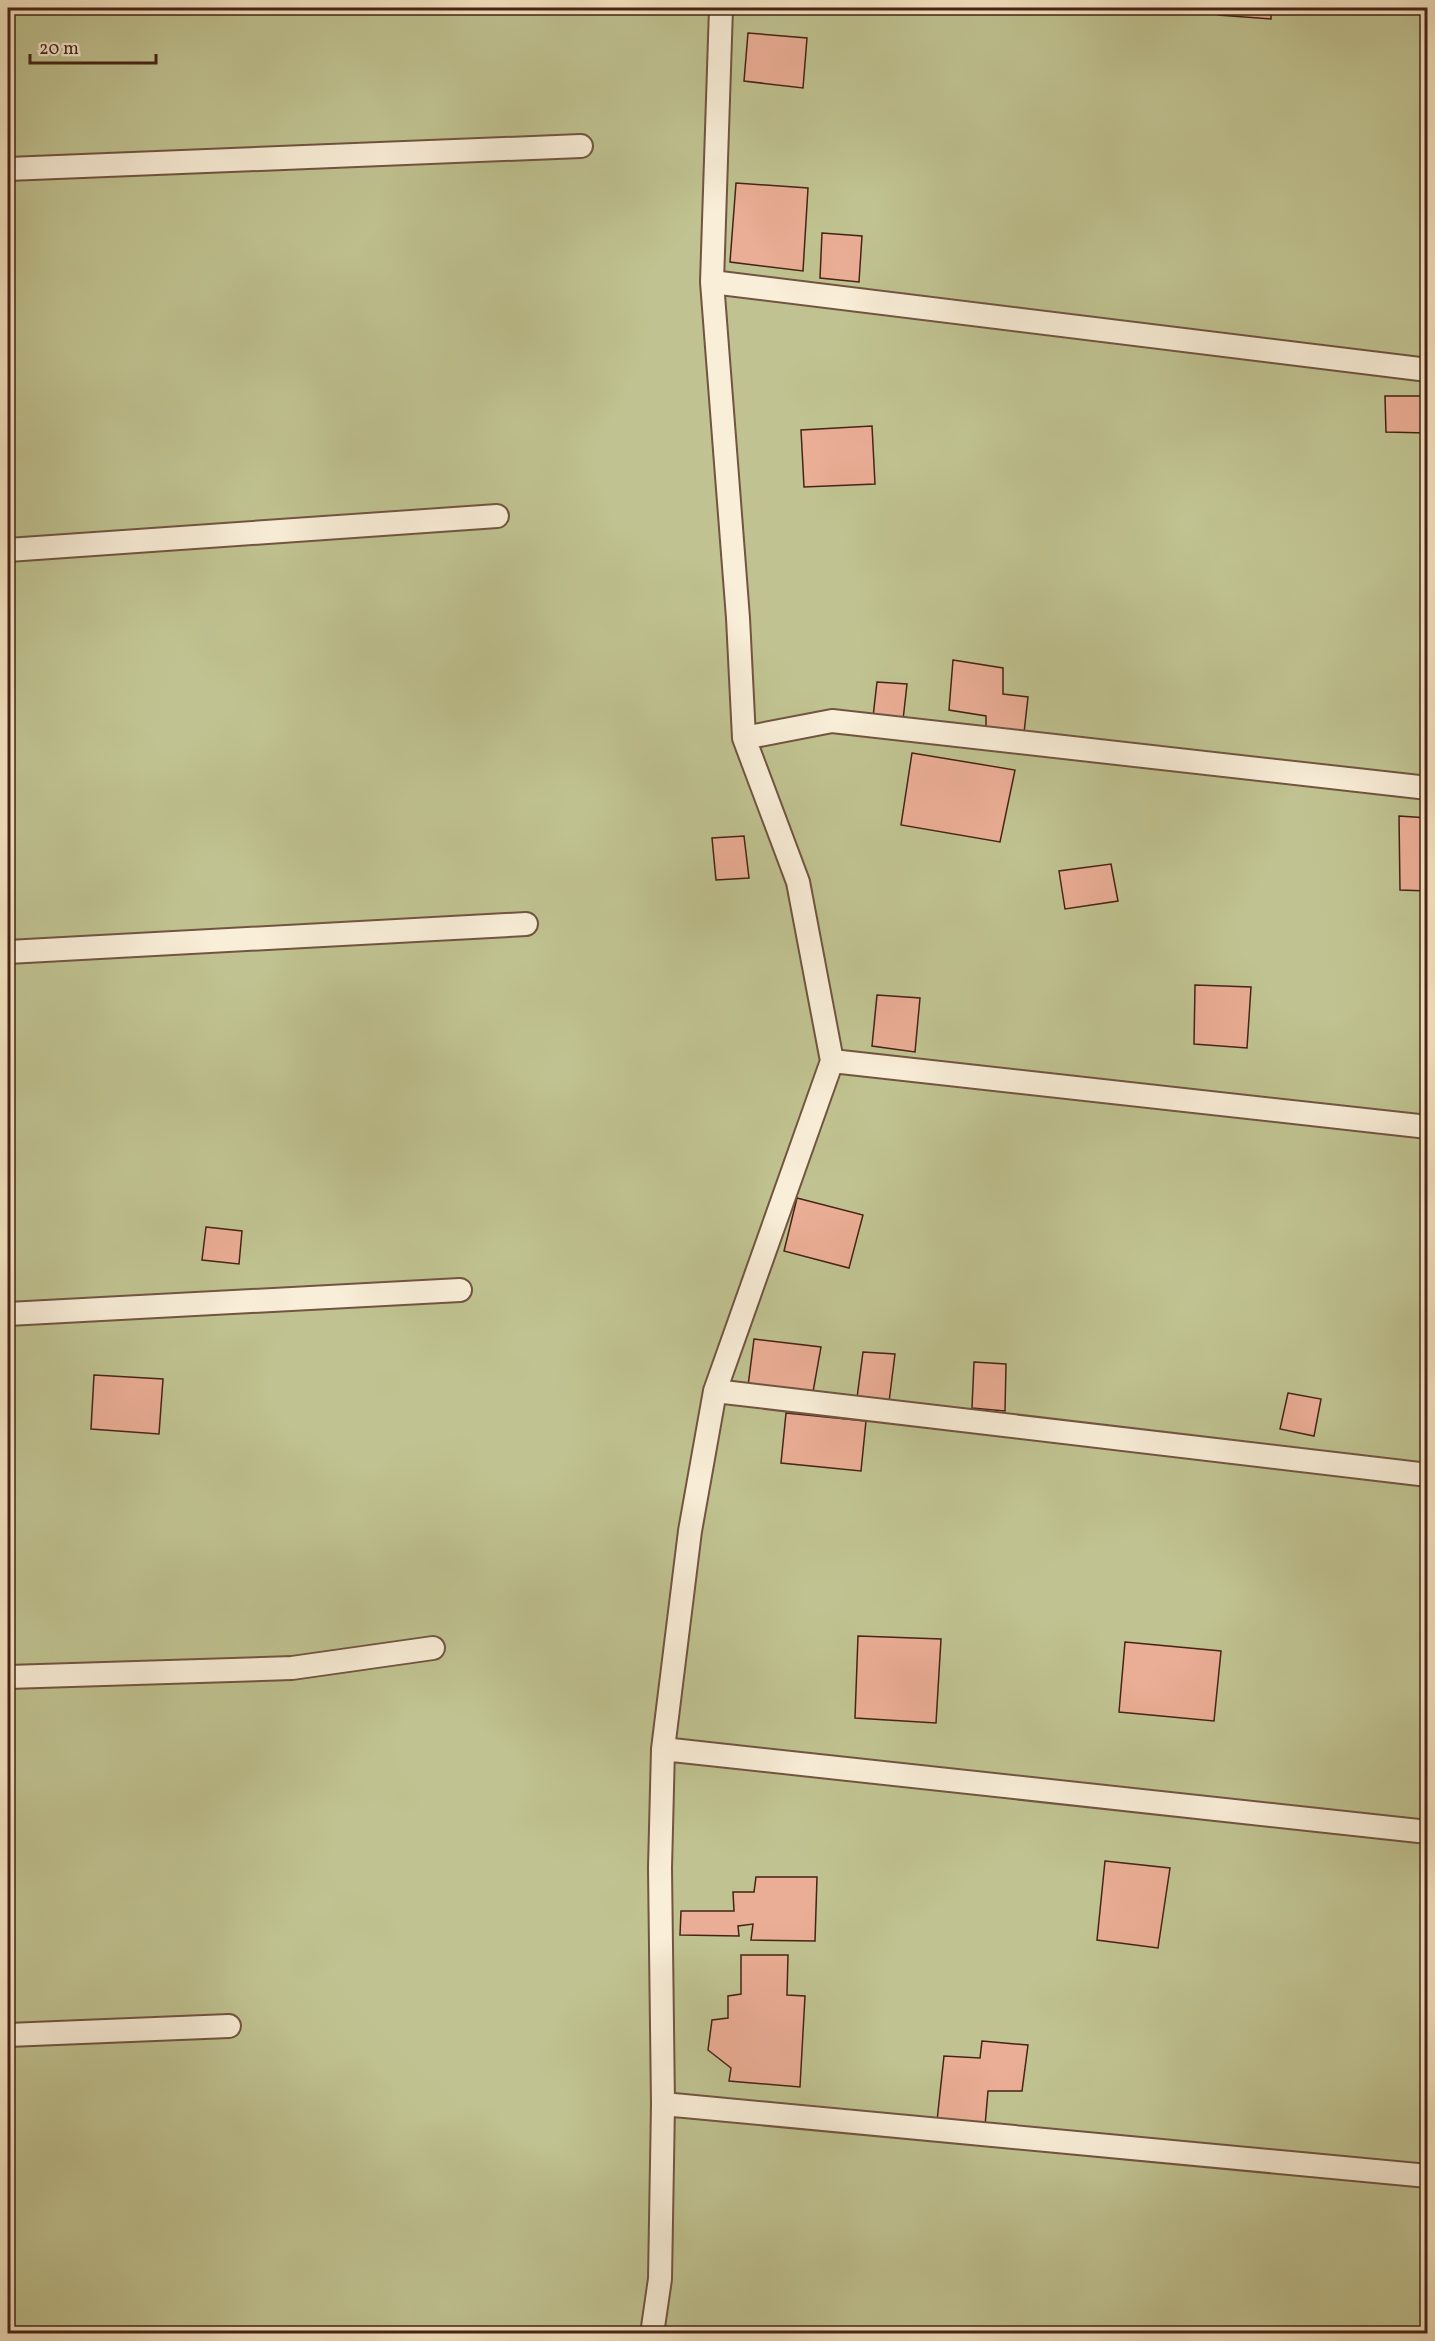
<svg xmlns="http://www.w3.org/2000/svg" width="1435" height="2341" viewBox="0 0 1435 2341" font-family="Vollkorn,serif">
<style>
.green{fill:#c0c391;stroke:#837353;stroke-width:1.5}
.building{fill:#eaad95;stroke:#462315;stroke-width:1.5}
.lines{fill:none;stroke-linecap:round;stroke-linejoin:round}
.lane-casing{stroke:#725440;stroke-width:26}
.lane{stroke:#f9eed8;stroke-width:22}
</style>
<rect width="100%" height="100%" fill="#f6e5c3"/>
<filter id="stains"><feTurbulence type="fractalNoise" baseFrequency=".00333" numOctaves="4"/><feColorMatrix values="0 0 0 0 .2 0 0 0 0 .09 0 0 0 0 .02 0 0 0 .5 -.17"/></filter>
<radialGradient id="worn" r=".72"><stop offset=".6" stop-color="#630" stop-opacity="0"/><stop offset="1" stop-color="#630" stop-opacity=".3"/></radialGradient>
<!-- green -->
<path class="green" d="M8 8H1427V2333H8Z"/>
<!-- building -->
<path class="building" d="M1218 8H1271V19L1218 15Z
M748 33 807 38 803 88 744 81Z
M736 183 808 188 803 271 730 262Z
M822 233 862 236 859 282 820 278Z
M1385 396H1428V433L1386 432Z
M872 426 875 484 804 487 801 430Z
M953 660 1003 668V694L1028 697 1024 733 986 729V716L949 710Z
M877 682 907 684 903 720 873 717Z
M912 753 1015 770 1000 842 901 825Z
M1399 816 1428 818V891L1400 890Z
M744 836 749 878 716 880 712 838Z
M1111 864 1118 901 1065 909 1059 871Z
M1195 985 1251 987 1247 1048 1194 1044Z
M877 995 920 998 915 1052 872 1046Z
M797 1198 863 1215 849 1268 784 1251Z
M206 1227 242 1231 239 1264 202 1260Z
M754 1339 821 1347 813 1392 748 1386Z
M863 1352 895 1354 889 1402 857 1398Z
M974 1362 1006 1364 1005 1411 972 1408Z
M94 1375 163 1379 159 1434 91 1429Z
M1288 1393 1321 1399 1314 1436 1280 1429Z
M786 1413 866 1421 861 1471 781 1463Z
M858 1636 941 1639 936 1723 855 1718Z
M1125 1642 1221 1651 1214 1721 1119 1712Z
M1105 1861 1170 1868 1158 1948 1097 1940Z
M756 1877H817L815 1941 751 1940 753 1924 738 1926 739 1936 680 1935 681 1911H734L733 1892H754Z
M741 1955H788L787 1995 805 1996 800 2087 729 2081 731 2068 708 2050 712 2020 728 2018V1996L741 1994Z
M982 2041 1028 2045 1022 2091H988L985 2126 937 2121 944 2056 980 2058Z"/>
<g class="lines">
<!-- lane casing -->
<g class="lane-casing">
<path id="lane" d="M8 169 581 146
M712 282 1428 370
M8 550 497 516
M744 738 832 721 1428 788
M8 952 526 924
M832 1061 1428 1127
M8 1314 460 1290
M715 1391 1428 1475
M8 1677 292 1668 433 1648
M663 1749 1428 1832
M8 2035 229 2026
M663 2104 1428 2176
M652 2334 660 2279 663 2104 660 1868 663 1749 690 1531 715 1391 832 1061 798 882 744 738 738 618 712 282 721 8"/>
</g>
<!-- lane -->
<use href="#lane" class="lane"/>
</g>
<!-- margin -->
<rect width="1435" height="2341" fill="none" stroke="#f6e5c3" stroke-width="30"/>
<rect x="9" y="9" width="1417" height="2323" fill="none" stroke="#462315" stroke-width="3"/>
<rect x="15" y="15" width="1405" height="2311" fill="none" stroke="#462315" stroke-width="1.5"/>
<!-- scale -->
<path d="M30 54v9h126v-9" fill="none" stroke="#462315" stroke-width="3"/>
<text x="39" y="54" font-size="18" fill="#462315" stroke="#f9eed8" stroke-width="4.5" paint-order="stroke">20 m</text>
<rect width="100%" height="100%" filter="url(#stains)"/>
<rect width="100%" height="100%" fill="url(#worn)"/>
</svg>
